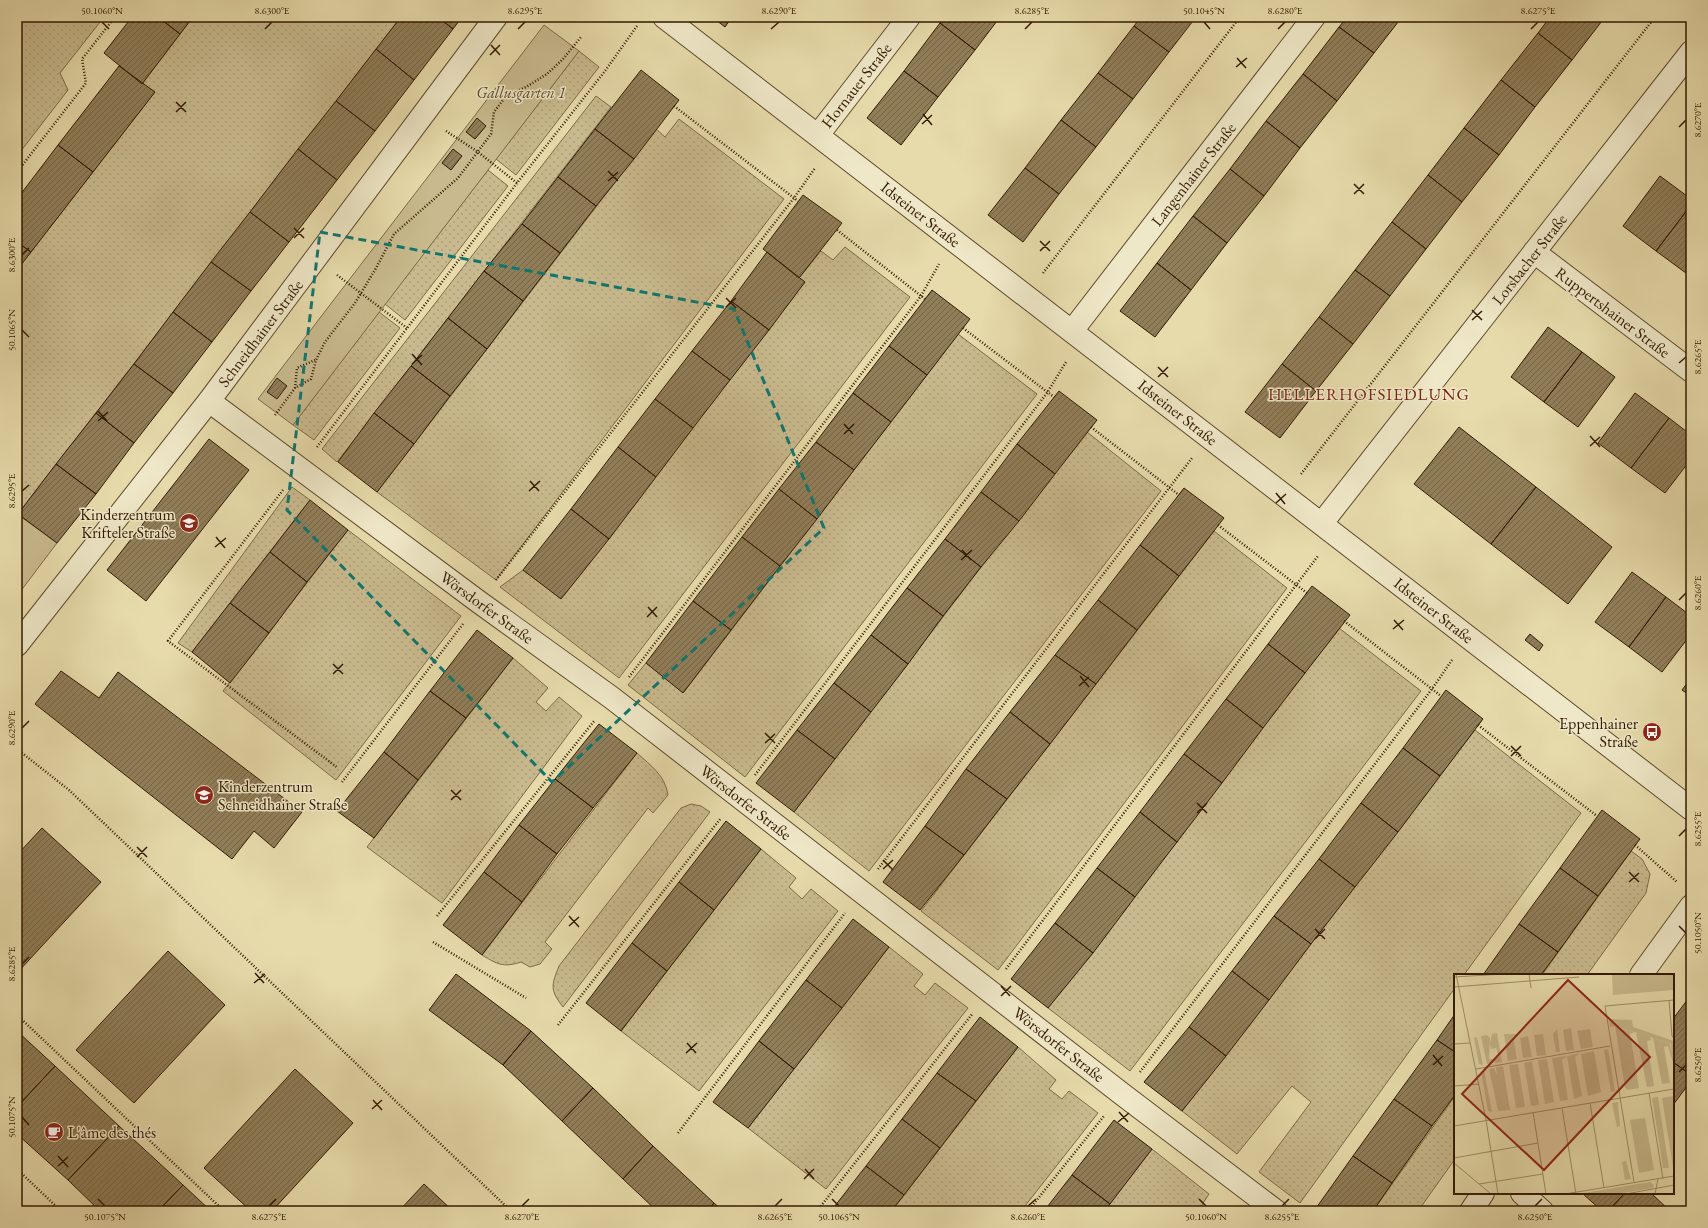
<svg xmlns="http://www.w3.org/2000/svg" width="1708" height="1228" viewBox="0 0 1708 1228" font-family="'EB Garamond',serif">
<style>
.grass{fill:url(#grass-dots);stroke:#7d6a47}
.park{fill:#c8ba8e;stroke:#7d6a47}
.building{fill:url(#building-hatch);stroke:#321a00}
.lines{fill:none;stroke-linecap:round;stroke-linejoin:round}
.minor-casing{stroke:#5f4a2b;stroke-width:24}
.path{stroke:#321a00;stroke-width:2.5;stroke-dasharray:1 2;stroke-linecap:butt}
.minor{stroke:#efe8c8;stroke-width:22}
.marked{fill:none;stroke:#0f766e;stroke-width:3;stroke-dasharray:8 5;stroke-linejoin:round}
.ticks{fill:none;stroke:#321a00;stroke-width:1.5}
.labels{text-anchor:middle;stroke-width:3;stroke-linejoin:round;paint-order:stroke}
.street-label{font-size:16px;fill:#321a00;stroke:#efe8c8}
.park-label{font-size:16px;font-style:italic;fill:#5f4a2b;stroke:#efe8c8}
.poi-label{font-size:16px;fill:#321a00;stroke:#efe8c8;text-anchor:end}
.neighbourhood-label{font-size:17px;letter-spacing:1px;fill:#7a1f14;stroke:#efe8c8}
.inset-road{fill:none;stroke:#9f8e67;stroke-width:1}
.view{fill:#8f2418;fill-opacity:0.15;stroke:#8f2418;stroke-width:2}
.inset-edge{fill:none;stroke:#321a00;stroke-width:2}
.neatline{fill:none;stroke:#321a00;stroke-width:1.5}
.ticks-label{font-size:10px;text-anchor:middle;fill:#321a00}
</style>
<defs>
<pattern id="grass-dots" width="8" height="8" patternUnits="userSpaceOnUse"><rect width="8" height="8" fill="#c8ba8e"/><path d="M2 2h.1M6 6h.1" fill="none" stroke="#ac9f79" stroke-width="1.8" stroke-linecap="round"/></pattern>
<pattern id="building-hatch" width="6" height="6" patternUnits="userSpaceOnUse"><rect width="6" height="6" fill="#907e59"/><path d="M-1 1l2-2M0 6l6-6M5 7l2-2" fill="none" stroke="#766647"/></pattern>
</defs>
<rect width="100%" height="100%" fill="#e7dbab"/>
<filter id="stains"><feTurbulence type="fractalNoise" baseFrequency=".005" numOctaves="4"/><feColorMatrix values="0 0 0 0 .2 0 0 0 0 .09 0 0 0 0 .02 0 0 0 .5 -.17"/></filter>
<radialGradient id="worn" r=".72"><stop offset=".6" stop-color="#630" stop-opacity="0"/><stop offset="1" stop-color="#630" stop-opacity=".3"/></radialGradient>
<!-- grass -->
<path class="grass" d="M17 17H104L60 73 68 90 17 156Z
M193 17H401L18 514 17 270 154 93 142 84Z
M579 51 599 67 516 175 496 159Z
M596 96 611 107 337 462 322 449Z
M679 119 784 199 496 580 377 492 656 129 665 137Z
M488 170 508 186 405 320 385 304Z
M845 247 910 297 619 678 500 587 523 570 561 598 805 282 799 278 821 251 833 260Z
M379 312 400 328 314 440 293 425Z
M958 334 1037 394 745 777 628 685 646 663 684 692Z
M1087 432 1161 491 869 871 794 812 1011 528Z
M292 487 310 500 192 652 178 643Z
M348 530 461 616 336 780 223 691Z
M1214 531 1287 588 998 970 921 911Z
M1339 628 1421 691 1130 1071 1048 1008Z
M513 658 548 688 536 702 546 711 559 697 582 716 442 903 367 847Z
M1475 730 1581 813 1464 975H1455V988L1300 1203 1259 1172 1311 1102 1292 1086 1237 1154 1182 1111Z
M637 753C651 766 665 775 668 795L653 813 648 808 545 942 552 949 540 964 530 967 521 962C503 968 497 964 482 955Z
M691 804 701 806 710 812 563 1007C550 990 551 986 559 966L681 808Z
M761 849 796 878 789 887 802 899 811 889 838 911 699 1091 621 1031Z
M1631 851 1642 859 1650 874 1646 893 1587 975H1542Z
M889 947 923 974 914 986 925 995 935 983 968 1008 826 1189 748 1128Z
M1018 1047 1056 1080 1049 1089 1062 1099 1069 1091 1098 1113 1021 1211H892Z
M1455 1096V1159L1418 1211H1373Z
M1152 1149 1209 1194 1198 1211H1104Z"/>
<!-- park -->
<path class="park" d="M544 25 579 51 293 425 258 399Z
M17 514 57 543 17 596Z"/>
<!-- building -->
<path class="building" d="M132 17H158L180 34 142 84 104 53Z
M158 17H193L180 34Z
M401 17H438L453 29 414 80 376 49Z
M438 17H462L453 29Z
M712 17H732L725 27Z
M945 17H1000L975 50 940 23Z
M1141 17H1196L1169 52 1134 26Z
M1347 17H1402L1374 53 1339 27Z
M1550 17H1605L1572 60 1538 33Z
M940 23 975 50 938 97 904 71Z
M1134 26 1169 52 1133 99 1098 73Z
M1339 27 1374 53 1337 101 1303 74Z
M1538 33 1572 60 1535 107 1501 80Z
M376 49 414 80 375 131 336 101Z
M119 66 155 92 93 172 58 145Z
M641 70 679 100 634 159 595 129Z
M904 71 938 97 901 145 867 118Z
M1098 73 1133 99 1096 147 1061 120Z
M1303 74 1337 101 1300 148 1266 121Z
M1501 80 1535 107 1499 155 1464 128Z
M336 101 375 131 337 180 298 149Z
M477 118 486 126 475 139 466 132Z
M1061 120 1096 147 1059 194 1025 168Z
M1266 121 1300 148 1264 196 1230 169Z
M1464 128 1499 155 1462 202 1428 175Z
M595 129 634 159 596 206 558 177Z
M58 145 93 172 31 252 17 242V199Z
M298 149 337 180 289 242 250 212Z
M453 149 462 156 451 170 442 163Z
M1025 168 1059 194 1023 242 988 215Z
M1230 169 1264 196 1227 243 1193 216Z
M1428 175 1462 202 1426 249 1392 222Z
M1660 176 1691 199V205L1656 251 1623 226Z
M558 177 596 206 560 253 522 224Z
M803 195 842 223 799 278 763 249Z
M1691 205V275L1690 276 1656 251Z
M250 212 289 242 251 291 211 262Z
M1193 216 1227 243 1191 290 1157 263Z
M1392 222 1426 249 1390 296 1355 270Z
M522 224 560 253 523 301 484 271Z
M17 242 31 252 17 270Z
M767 252 805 282 769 330 731 301Z
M211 262 251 291 212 342 173 312Z
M1157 263 1191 290 1155 337 1120 311Z
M1355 270 1390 296 1353 344 1319 317Z
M484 271 523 301 487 349 448 318Z
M932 290 970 319 927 375 889 346Z
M731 301 769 330 730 380 692 351Z
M173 312 212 342 173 393 134 364Z
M1319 317 1353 344 1316 391 1282 364Z
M448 318 487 349 450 396 411 366Z
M1548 327 1582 352 1544 402 1511 377Z
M889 346 927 375 891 422 853 393Z
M692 351 730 380 693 428 655 399Z
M1582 352 1615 377 1578 427 1544 402Z
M134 364 173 393 134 443 96 413Z
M1282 364 1316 391 1280 438 1245 412Z
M411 366 450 396 414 444 374 413Z
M277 378 287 386 277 399 267 392Z
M1059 391 1097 420 1055 474 1017 444Z
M853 393 891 422 854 470 816 442Z
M1635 393 1669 418 1631 468 1598 443Z
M655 399 693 428 656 477 618 447Z
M96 413 134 443 96 494 56 464Z
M374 413 414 444 377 492 338 462Z
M1669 418 1691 435V459L1665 493 1631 468Z
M1459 427 1536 487 1491 544 1414 484Z
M209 439 249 470 146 601 107 570Z
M816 442 854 470 817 519 779 489Z
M1017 444 1055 474 1019 521 981 492Z
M618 447 656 477 609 539 571 509Z
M56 464 96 494 57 543 18 514Z
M1536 487 1612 547 1568 604 1491 544Z
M1184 488 1224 518 1179 576 1140 545Z
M779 489 817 519 780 566 742 537Z
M981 492 1019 521 981 567 945 539Z
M310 500 348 530 307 582 270 552Z
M571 509 609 539 561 599 523 570Z
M742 537 780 566 731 630 693 601Z
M945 539 981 567 943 616 907 588Z
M1140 545 1179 576 1137 630 1098 600Z
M270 552 307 582 269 633 230 603Z
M1632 572 1666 597 1629 647 1595 622Z
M1312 586 1350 615 1305 673 1268 644Z
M907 588 943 616 908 664 871 635Z
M1666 597 1691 616V634L1662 672 1629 647Z
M1098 600 1137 630 1096 684 1055 655Z
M693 601 731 630 683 693 646 663Z
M230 603 269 633 230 683 192 652Z
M477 630 513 658 466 718 430 691Z
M1530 634 1543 645 1539 651 1525 640Z
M871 635 908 664 871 712 834 683Z
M1268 644 1305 673 1263 728 1226 699Z
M1055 655 1096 684 1050 744 1010 712Z
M61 671 99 698 118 672 302 812 274 848 254 831 232 859 35 704Z
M1691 678V696L1682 690Z
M834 683 871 712 835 759 797 730Z
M1446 690 1483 719 1440 776 1403 748Z
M430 691 466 718 418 780 384 752Z
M1226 699 1263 728 1222 783 1184 754Z
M1010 712 1050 744 1007 799 966 769Z
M599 724 637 753 593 808 555 779Z
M797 730 835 759 794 812 756 783Z
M1403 748 1440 776 1398 832 1361 803Z
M384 752 418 780 374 838 337 811Z
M1184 754 1222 783 1177 842 1140 812Z
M966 769 1007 799 964 855 925 826Z
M555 779 593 808 557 854 519 825Z
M1361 803 1398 832 1355 887 1319 859Z
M1602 810 1640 839 1598 896 1560 868Z
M1140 812 1177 842 1135 897 1097 868Z
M726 821 761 849 714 910 679 882Z
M519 825 557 854 522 902 484 872Z
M925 826 964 855 920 910 883 882Z
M42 828 101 882 17 973V855Z
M1319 859 1355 887 1311 944 1274 916Z
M1097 868 1135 897 1093 953 1055 923Z
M1560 868 1598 896 1558 952 1519 924Z
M484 872 522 902 482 955 443 925Z
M679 882 714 910 667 971 632 943Z
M1274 916 1311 944 1269 1000 1232 971Z
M853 919 889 947 842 1008 806 980Z
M1055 923 1093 953 1048 1008 1011 979Z
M1519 924 1558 952 1541 975H1483Z
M632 943 667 971 621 1031 586 1003Z
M168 951 225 1005 134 1103 76 1050Z
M1232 971 1269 1000 1226 1056 1189 1027Z
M456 974 531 1031 503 1065 429 1010Z
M806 980 842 1008 794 1069 759 1041Z
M1691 995V1075L1673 1062V1019Z
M1455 1014V1052L1437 1040Z
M980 1017 1018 1047 976 1101 937 1073Z
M1189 1027 1226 1056 1182 1111 1144 1082Z
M17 1031 55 1066 17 1107Z
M531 1031 593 1088 562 1121 503 1065Z
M1437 1040 1455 1052V1095L1432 1126 1394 1099Z
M759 1041 794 1069 748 1128 713 1102Z
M1673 1062 1691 1075V1081L1673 1105Z
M55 1066 119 1126 68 1180 17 1134V1107Z
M295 1069 353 1123 272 1211H251L204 1168Z
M937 1073 976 1101 940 1148 902 1119Z
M593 1088 653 1146 623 1179 562 1121Z
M1394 1099 1432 1126 1392 1183 1353 1156Z
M902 1119 940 1148 904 1195 866 1166Z
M1114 1120 1152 1149 1110 1204 1072 1175Z
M119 1126 183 1185 158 1211H100L68 1180Z
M653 1146 714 1203 707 1211H657L623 1179Z
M1353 1156 1392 1183 1373 1211H1314Z
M866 1166 904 1195 891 1211H831Z
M1072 1175 1110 1204 1105 1211H1044Z
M424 1184 453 1211H399Z
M183 1185 211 1211H158Z
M1582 1193H1625L1608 1211H1602Z
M1625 1193H1651L1670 1211H1608Z
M714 1203 723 1211H707Z"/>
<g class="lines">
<!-- minor casing -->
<g class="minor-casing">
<path id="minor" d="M664 17 1691 809
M818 135 909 17
M1534 252 1691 371
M1072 331 1314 17
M209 401 479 602 612 698 1122 1094 1276 1211
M1322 523 1691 52
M17 645 209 401 496 17
M1641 975 1691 906
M1522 1193 1542 1211
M1471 1211 1483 1193"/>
</g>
<!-- path -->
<path class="path" d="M674 106 798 201
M446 131 478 152 517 183
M17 172 86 83 82 59 115 17
M837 230 925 299
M1043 273 1240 17
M337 275 407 328
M963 328 1054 397
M295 388 297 368 315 360
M275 415 295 388 311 379 316 360 325 342 355 303 375 270 394 234 458 178 491 134 494 112 506 96 526 87 547 74 563 59 581 37
M1091 427 1179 495
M317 447 517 183 605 71 637 26
M1301 474 1655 17
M283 490 168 641 338 768
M1218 525 1307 593
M496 580 794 198 815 168
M1344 621 1441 696
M629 677 921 296 939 264
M1478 725 1597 816
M17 749 69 790 511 1211
M755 775 1047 393 1066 362
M342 782 463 624
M1635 845 1677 882
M878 869 1192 458
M437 916 595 720
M433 942 526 998
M1006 969 1318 556
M17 1015 224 1211
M558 1025 721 818
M1140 1072 1432 689 1452 660
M678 1133 845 913
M17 1169 61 1211
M817 1211 973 1013
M1028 1211 1104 1116"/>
<!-- minor -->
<use href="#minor" class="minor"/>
</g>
<!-- marked area -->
<path class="marked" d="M320 232 734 309 824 528 552 782 287 510Z"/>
<!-- ticks -->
<path class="ticks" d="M102 22 109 29M1204 22 1210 29M265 29 272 22M518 29 525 22M771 29 779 22M1025 29 1032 22M1278 29 1285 22M1531 29 1538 22M491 45 500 55M490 55 500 45M1237 58 1246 68M1236 67 1247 58M176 102 186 112M176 112 186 102M923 114 932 125M922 124 932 115M1679 127 1686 120M608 171 618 181M608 181 618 172M1354 184 1364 194M1354 194 1364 184M294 228 304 238M294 238 304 228M1040 241 1050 251M1040 251 1050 241M22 255 29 248M726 298 736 308M726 307 736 298M1472 310 1482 320M1472 320 1482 311M22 330 29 337M412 354 422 365M1679 363 1686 357M412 364 422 355M1158 367 1168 377M1158 377 1168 367M98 411 107 421M98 421 108 412M844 424 853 434M844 434 854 424M1590 436 1600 447M1590 446 1600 437M530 481 539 491M22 491 29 485M529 491 540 481M1276 493 1285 504M1276 503 1286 494M216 537 225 548M215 547 226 538M962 550 971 560M961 560 972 550M1679 600 1686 593M648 607 657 617M647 617 657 607M1394 620 1403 630M1393 629 1404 620M333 664 343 674M333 674 343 664M1080 676 1089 687M1079 686 1089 677M22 728 29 721M765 733 775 743M765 743 775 734M1511 746 1521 756M1511 756 1521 746M451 790 461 800M451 800 461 790M1197 803 1207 813M1197 813 1207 803M1679 836 1686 829M137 847 147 857M137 857 147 847M883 860 893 870M883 869 893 860M1629 872 1639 882M1629 882 1639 873M569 916 579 927M569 926 579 917M1679 926 1686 933M1315 929 1325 939M1315 939 1325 929M22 964 29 957M255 973 264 983M254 983 265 974M1001 986 1010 996M1001 996 1011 986M687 1043 696 1053M686 1053 697 1043M1433 1055 1442 1066M1433 1065 1443 1056M1679 1072 1686 1065M373 1100 382 1110M372 1109 382 1100M1119 1112 1128 1122M22 1117 29 1125M1118 1122 1129 1113M58 1156 68 1167M58 1166 68 1157M805 1169 814 1179M804 1179 814 1169M98 1199 105 1206M832 1199 839 1206M1199 1199 1206 1206M269 1206 276 1199M522 1206 529 1199M775 1206 782 1199M1028 1206 1036 1199M1282 1206 1289 1199M1535 1206 1542 1199"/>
<!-- icons -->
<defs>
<g id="school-disc" transform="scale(1)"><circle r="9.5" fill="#8f2418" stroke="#efe8c8"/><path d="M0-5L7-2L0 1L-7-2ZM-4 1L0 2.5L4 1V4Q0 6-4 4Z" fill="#fff"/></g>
<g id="bus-disc" transform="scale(1)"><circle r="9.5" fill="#8f2418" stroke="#efe8c8"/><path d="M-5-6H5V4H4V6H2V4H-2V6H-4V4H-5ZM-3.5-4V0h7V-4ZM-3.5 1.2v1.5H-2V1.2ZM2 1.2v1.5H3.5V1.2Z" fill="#fff"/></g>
<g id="cafe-disc" transform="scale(1)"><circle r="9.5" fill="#8f2418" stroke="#efe8c8"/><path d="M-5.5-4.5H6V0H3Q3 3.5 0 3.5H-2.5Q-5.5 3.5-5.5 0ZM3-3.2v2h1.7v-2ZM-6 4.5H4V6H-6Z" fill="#fff"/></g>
</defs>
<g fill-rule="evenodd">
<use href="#school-disc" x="189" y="523"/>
<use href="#bus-disc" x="1652" y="732"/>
<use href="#school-disc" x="204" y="795"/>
<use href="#cafe-disc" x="54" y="1132"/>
</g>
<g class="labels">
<!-- street labels -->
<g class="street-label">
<text transform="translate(856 85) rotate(-52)" y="6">Hornauer Straße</text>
<text transform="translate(1193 174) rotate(-52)" y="6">Langenhainer Straße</text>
<text transform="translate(921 214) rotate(38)" y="6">Idsteiner Straße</text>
<text transform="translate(1529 259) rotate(-52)" y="6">Lorsbacher Straße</text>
<text transform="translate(1613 312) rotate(37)" y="6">Ruppertshainer Straße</text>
<text transform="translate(260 333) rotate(-53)" y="6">Schneidhainer Straße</text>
<text transform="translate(1178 412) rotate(38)" y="6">Idsteiner Straße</text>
<text transform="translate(487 607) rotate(36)" y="6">Wörsdorfer Straße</text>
<text transform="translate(1434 610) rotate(38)" y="6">Idsteiner Straße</text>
<text transform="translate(746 802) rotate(38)" y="6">Wörsdorfer Straße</text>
<text transform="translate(1059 1044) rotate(38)" y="6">Wörsdorfer Straße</text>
</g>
<!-- park labels -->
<g class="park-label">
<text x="521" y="98">Gallusgarten 1</text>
</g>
<!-- poi labels -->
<g class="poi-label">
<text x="175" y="520">Kinderzentrum<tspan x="175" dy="18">Krifteler Straße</tspan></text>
<text x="1638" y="729">Eppenhainer<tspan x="1638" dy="18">Straße</tspan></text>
<text x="218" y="792" text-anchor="start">Kinderzentrum<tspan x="218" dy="18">Schneidhainer Straße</tspan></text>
<text x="68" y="1138" text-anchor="start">L'âme des thés</text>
</g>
<!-- neighbourhood labels -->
<g class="neighbourhood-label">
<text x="1369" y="400">HELLERHOFSIEDLUNG</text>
</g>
</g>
<!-- overview -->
<g transform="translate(1454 974)">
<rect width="220" height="220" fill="#e7dbab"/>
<path d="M161 52 180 58 176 60 185 114 174 116 171 114ZM117 54 120 76 112 77 109 56ZM103 55 106 78H102L99 60ZM136 55 139 73 127 75 123 57ZM182 58 196 63 197 66 193 67 200 112 193 113ZM43 59 48 88 41 89 40 84 45 83 42 74 37 75 36 70 38 60ZM64 60 59 63 63 85 54 87 50 60ZM89 60 92 81 83 82 80 61ZM33 61 36 64 35 85H38L39 89 33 90 27 62ZM74 62 78 83 69 84 66 64ZM23 63 29 91 25 90 20 64ZM199 64 216 70 218 81 217 70 220 71V92L214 72 210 73 216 109 208 110ZM140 77 147 118 134 122 127 80ZM126 79 121 83 128 122 120 125 113 82ZM112 82V84L108 85 114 126 106 127 98 84ZM93 85 100 128 91 130 84 86ZM78 87 85 131 77 132 70 89ZM64 90 71 133 62 134 55 91ZM49 92 56 136 44 137 35 95 40 94 43 101 42 93ZM30 96 38 138 34 137 27 98ZM220 122V193H219L208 124ZM204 123 215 194H209L198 124ZM191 144 200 196 185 199 176 146Z" fill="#c8ba8e"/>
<path d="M158 0H220V16L159 21ZM155 45 178 46 179 53 220 67V71L162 52 156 53ZM154 75 161 117 157 118 150 76ZM164 128 166 152 163 153 158 129ZM172 187 177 205 171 206 168 188ZM196 208 200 211 199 214 163 220H124Z" fill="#c8ba8e"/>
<path class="inset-road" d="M2 0 32 146 44 220M75 0 77 14M0 3 49 0M0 13 125 3M215 26 218 62 220 64M0 70 16 69M22 95 156 72M0 112 25 110M195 119 209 205M136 129 150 214M108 134 122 220M79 138 92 220M0 152 220 115M0 184 84 169M0 189 37 220M180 208 151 32 220 26M25 210 89 200M111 220 220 202M172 220 220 211M201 220 204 205"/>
<path class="view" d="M114 6 196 83 90 196 8 120Z"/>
<rect width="220" height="220" class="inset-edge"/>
</g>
<!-- margin -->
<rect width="1708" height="1228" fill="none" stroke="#e7dbab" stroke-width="44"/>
<rect x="22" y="22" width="1664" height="1184" class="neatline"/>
<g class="ticks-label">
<text x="102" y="14">50.1060°N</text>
<text x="272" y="14">8.6300°E</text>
<text x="525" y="14">8.6295°E</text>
<text x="779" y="14">8.6290°E</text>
<text x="1032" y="14">8.6285°E</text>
<text x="1204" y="14">50.1045°N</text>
<text x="1285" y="14">8.6280°E</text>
<text x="1538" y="14">8.6275°E</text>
<text transform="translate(1697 120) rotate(-90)" y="4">8.6270°E</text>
<text transform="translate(11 255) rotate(-90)" y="4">8.6300°E</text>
<text transform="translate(11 330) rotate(-90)" y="4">50.1065°N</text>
<text transform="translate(1697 357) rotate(-90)" y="4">8.6265°E</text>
<text transform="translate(11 491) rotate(-90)" y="4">8.6295°E</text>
<text transform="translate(1697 593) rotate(-90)" y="4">8.6260°E</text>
<text transform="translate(11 728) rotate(-90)" y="4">8.6290°E</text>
<text transform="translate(1697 829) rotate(-90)" y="4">8.6255°E</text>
<text transform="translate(1697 933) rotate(-90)" y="4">50.1050°N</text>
<text transform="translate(11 964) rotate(-90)" y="4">8.6285°E</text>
<text transform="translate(1697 1065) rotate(-90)" y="4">8.6250°E</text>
<text transform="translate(11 1117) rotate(-90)" y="4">50.1075°N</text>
<text x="105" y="1220">50.1075°N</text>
<text x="269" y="1220">8.6275°E</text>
<text x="522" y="1220">8.6270°E</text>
<text x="775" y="1220">8.6265°E</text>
<text x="839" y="1220">50.1065°N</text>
<text x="1028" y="1220">8.6260°E</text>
<text x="1206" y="1220">50.1060°N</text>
<text x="1282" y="1220">8.6255°E</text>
<text x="1535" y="1220">8.6250°E</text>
</g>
<rect width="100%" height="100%" filter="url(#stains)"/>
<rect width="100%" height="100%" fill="url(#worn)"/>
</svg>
